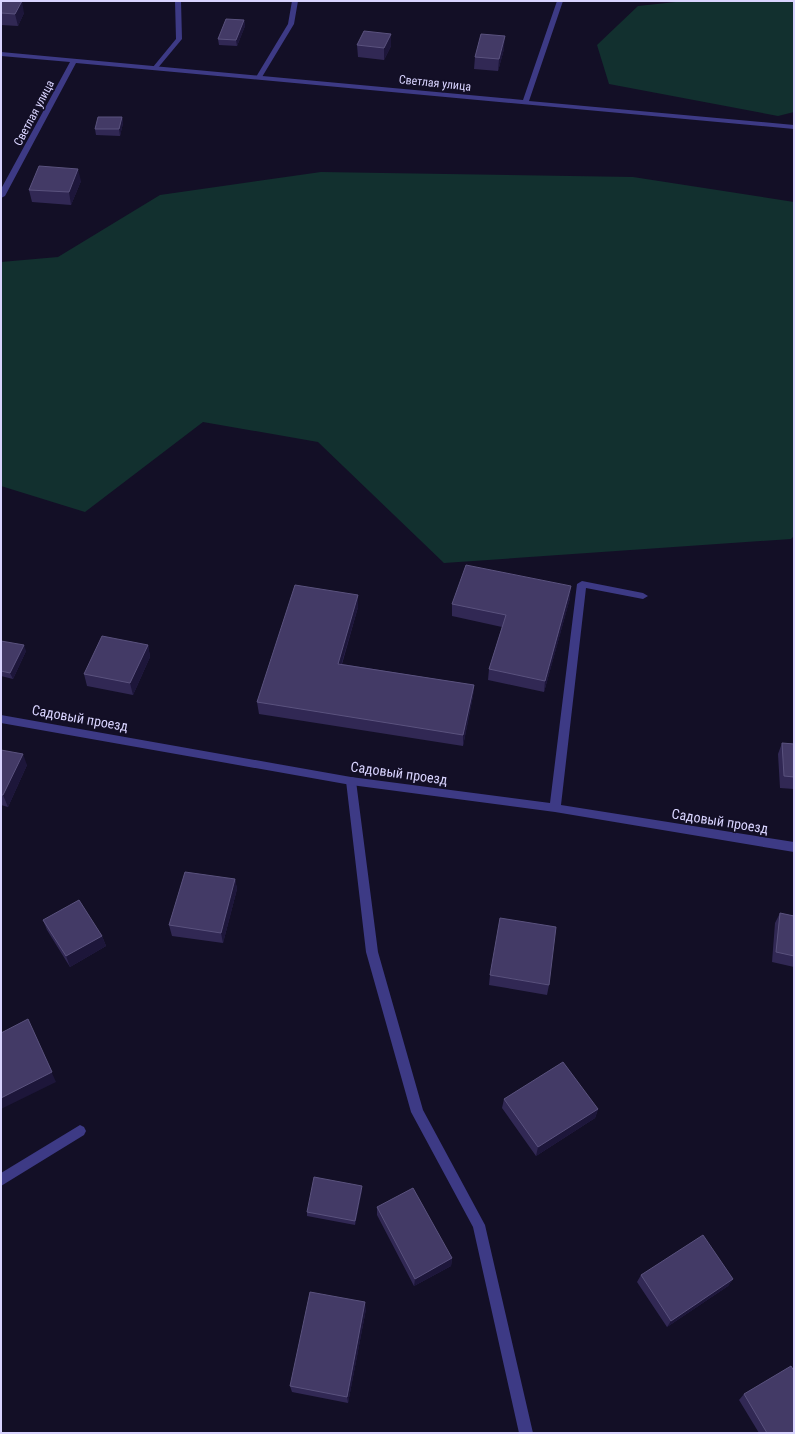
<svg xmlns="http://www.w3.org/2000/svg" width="795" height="1434" viewBox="0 0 795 1434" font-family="'Roboto Condensed',sans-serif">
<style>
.green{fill:#12302f}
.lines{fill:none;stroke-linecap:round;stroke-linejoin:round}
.service{fill:#3d3a85;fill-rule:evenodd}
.minor{fill:#3d3a85;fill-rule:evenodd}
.wall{fill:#312854}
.shaded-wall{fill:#1d163a}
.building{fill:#433a66;stroke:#5a527e}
.labels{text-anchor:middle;stroke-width:3.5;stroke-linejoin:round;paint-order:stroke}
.far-street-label{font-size:12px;fill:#d9d4ff;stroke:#130f26}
.street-label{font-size:14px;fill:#d9d4ff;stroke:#130f26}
</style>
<rect width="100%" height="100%" fill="#130f26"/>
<!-- green -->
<path class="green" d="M685 1H794V112L778 116 609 84 597 45 638 6Z
M321 172 633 177 794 202V536L791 539 444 563 318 442 203 422 85 512 1 486V262L58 257 160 195Z"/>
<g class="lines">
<!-- service -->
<path class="service" d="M175 1H181L182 39 157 69H153V67L176 39Z
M292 1H298L294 24 262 77 257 78 256 77 288 24Z
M351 777 355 778 356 781 378 952 423 1110 485 1225 533 1433H519L473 1227 411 1112 366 952 346 781 347 778Z
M80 1125 84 1127 86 1131 84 1135 1 1186V1173Z"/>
<!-- minor -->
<path class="minor" d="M557 1H563L529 101 794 125V129L76 63 5 196 1 198V189L70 62 1 56V52L523 100Z
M582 581 643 593 648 596 643 599 586 588 561 805 794 842V852L555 812 351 785 1 723V715L351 777 550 803 577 584Z"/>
</g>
<!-- wall -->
<path class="wall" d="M1 1 24 13 18 26 1 25Z
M244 20 245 26 237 46 219 45 218 39Z
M357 45 391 46 384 60 358 57Z
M504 49 498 71 474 69 475 57Z
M122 117 123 123 120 136 96 135 95 129Z
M81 181 71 205 32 202 29 190Z
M570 598 544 692 488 680 489 669 502 627 452 616V604Z
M358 607 342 664 474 685 473 696 463 746 259 714 257 702Z
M1 641 26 651 13 679 1 676Z
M148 645 150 657 133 695 87 686 84 674Z
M782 743 794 744V789L780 788 778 754Z
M1 750 27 765 8 807 1 805Z
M235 879 237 889 223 943 172 936 169 925Z
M780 913 794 916V967L772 962 775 923Z
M43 920 102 936 106 946 70 967 47 930Z
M490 975 549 985 547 995 489 985Z
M504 1099 598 1109 595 1118 536 1156 502 1108Z
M362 1190 355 1225 307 1216V1212Z
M377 1207 452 1258 451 1266 414 1286 377 1215Z
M641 1275 733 1279 728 1286 667 1327 637 1282Z
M366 1309 348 1403 292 1392 290 1386Z
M744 1394 794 1433H759L739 1400Z"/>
<!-- shaded-wall -->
<path class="shaded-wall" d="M22 1 24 13 18 26 15 14Z
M244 20 245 26 237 46 236 40Z
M391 34V46L384 60V48Z
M505 36 504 49 498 71 499 59Z
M122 117 123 123 120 136 119 129Z
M78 169 81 181 71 205 69 192Z
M571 586 570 598 544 692 545 681Z
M358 595V607L338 676V664Z
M24 645 26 651 13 679 10 673Z
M148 645 150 657 133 695 130 683Z
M474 685 473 696 463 746V735Z
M23 754 27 765 8 807 3 795Z
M235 879 237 889 223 943 221 933Z
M102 936 106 946 70 967 66 956Z
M28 1019 56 1082 1 1109V1098Z
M598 1109 595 1118 536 1156 538 1147Z
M362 1186V1190L355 1225V1221Z
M452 1258 451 1266 414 1286 415 1279Z
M733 1279 728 1286 667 1327 671 1321Z
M365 1302 366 1309 348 1403 347 1397Z"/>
<!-- building -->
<path class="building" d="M1 1H22L15 14 1 13Z
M226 19 244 20 236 40 218 39Z
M364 31 391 34 384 48 357 45Z
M481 34 505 36 499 59 475 57Z
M98 117H122L119 129H95Z
M39 166 78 169 69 192 29 190Z
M466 565 571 586 545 681 489 669 506 615 452 604Z
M295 585 358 595 338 664 474 685 463 735 257 702Z
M102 636 148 645 130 683 84 674Z
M1 641 24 645 10 673 1 671Z
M782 743 794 744V777L784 776Z
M1 750 23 754 3 795H1Z
M185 872 235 879 221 933 169 925Z
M79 900 102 936 66 956 43 920Z
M780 913 794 916V956L776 952Z
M500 918 556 927 549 985 490 975Z
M28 1019 52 1072 1 1098V1033Z
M563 1062 598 1109 538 1147 504 1099Z
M314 1177 362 1186 355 1221 307 1212Z
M413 1188 452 1258 415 1279 377 1207Z
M703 1235 733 1279 671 1321 641 1275Z
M310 1292 365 1302 347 1397 290 1386Z
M791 1366 794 1371V1433H767L744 1394Z"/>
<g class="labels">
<!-- far-street labels -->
<g class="far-street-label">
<text transform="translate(435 83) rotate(6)" y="4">Светлая улица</text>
<text transform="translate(34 113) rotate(-62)" y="4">Светлая улица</text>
</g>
<!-- street labels -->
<g class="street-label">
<text transform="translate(80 718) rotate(10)" y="5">Садовый проезд</text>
<text transform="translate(399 773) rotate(8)" y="5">Садовый проезд</text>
<text transform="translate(720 821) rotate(9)" y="5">Садовый проезд</text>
</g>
</g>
<!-- border -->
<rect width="795" height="1434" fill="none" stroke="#d9d4ff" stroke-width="4"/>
</svg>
